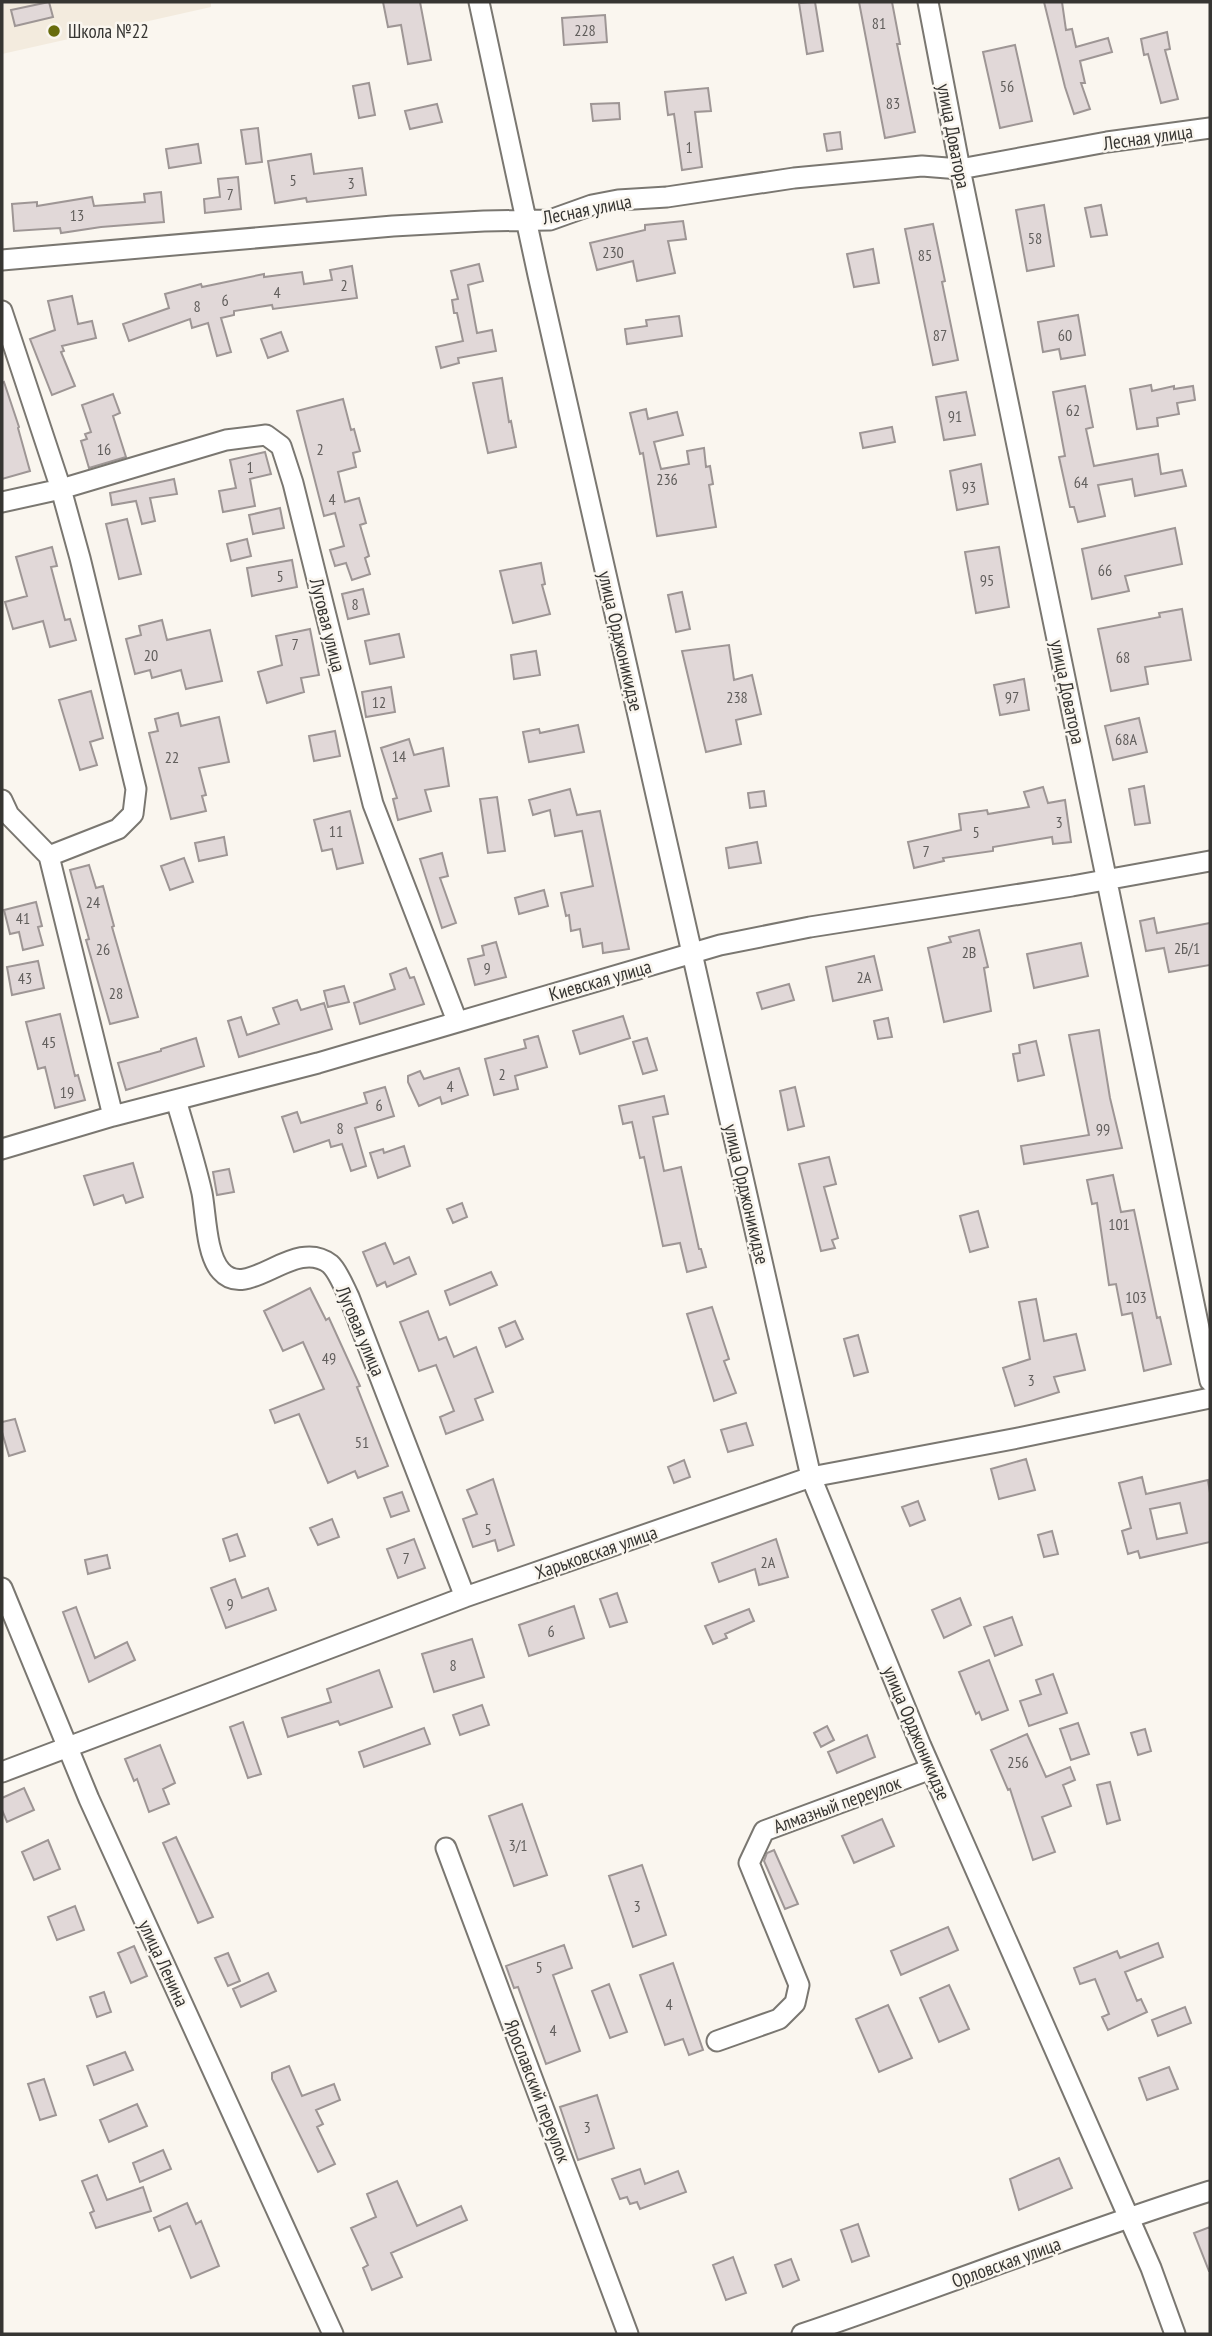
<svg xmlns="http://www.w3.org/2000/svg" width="1212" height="2336" viewBox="0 0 1212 2336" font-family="'PT Sans Narrow',sans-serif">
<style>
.built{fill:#f3ebde}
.building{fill:#e1d8d8;stroke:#9e9695;stroke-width:2;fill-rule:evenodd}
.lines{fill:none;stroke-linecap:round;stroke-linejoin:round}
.street-casing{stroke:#7a7771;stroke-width:23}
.street{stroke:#fff;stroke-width:19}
.poi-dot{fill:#686c0d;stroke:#faf6ef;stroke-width:2.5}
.labels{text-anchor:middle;stroke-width:5;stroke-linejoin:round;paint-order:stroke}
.number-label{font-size:16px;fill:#615e5c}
.poi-label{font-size:19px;fill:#363532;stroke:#faf6ef;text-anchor:start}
.street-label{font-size:19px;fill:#363532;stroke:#faf6ef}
</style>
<rect width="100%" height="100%" fill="#faf6ef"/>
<!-- built -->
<path class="built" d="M2 2H211V7L2 54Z"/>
<!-- building -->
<path class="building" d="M49 2 53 17 15 26 11 10Z
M383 2H420L431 60 408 64 401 25 388 27Z
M815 2 823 51 807 54 799 3Z
M859 2H892L900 44H897L915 132 885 138Z
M1044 2H1062L1066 30 1072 29 1076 47 1108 38 1112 52 1080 61 1085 83H1081L1090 109 1074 114 1065 87Z
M605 15 607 42 564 45 562 18Z
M1167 32 1170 49 1165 50 1178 99 1161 103 1148 54 1144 55 1141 39Z
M1015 45 1032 121 1000 128 983 52Z
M369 83 375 115 359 118 353 86Z
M708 88 711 111 695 112 702 167 682 170 674 114 668 115 665 92Z
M619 103 620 119 593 121 591 104Z
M437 104 442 122 410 129 405 111Z
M258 128 262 162 246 164 241 130Z
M840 132 842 149 827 151 824 134Z
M198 144 201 163 169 168 166 149Z
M311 154 314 174 362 168 366 195 307 202 306 198 275 203 268 161Z
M238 177 241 209 205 213 204 199 220 197 218 179Z
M161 192 164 222 101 227 61 233 60 228 14 231 12 204 37 202V206L92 197 94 206 145 202 144 194Z
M1044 205 1054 266 1027 271 1016 210Z
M1101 205 1107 235 1091 237 1085 208Z
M683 221 686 239 668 241 675 273 637 281 633 261 597 270 590 243 645 230V225Z
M933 224 945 281 942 282 958 360 933 365 905 229Z
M873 249 879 283 854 287 847 254Z
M479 264 483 281 468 285 477 333 492 330 496 351 458 358 459 363 441 368 436 347 463 341 457 313H454L452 300 458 299 451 271Z
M352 266 357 298 273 309 272 305 234 311V315L221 318 231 352 217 356 208 323 192 328 190 319 129 341 123 324 169 308 165 294 201 284 202 287 264 274V277L302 272 304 284 332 280 330 270Z
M72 296 78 324 92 321 96 338 62 346 64 351 61 352 75 386 52 395 30 339 55 330 48 301Z
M1078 315 1085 355 1061 359 1059 349 1043 352 1038 322Z
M679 316 682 336 627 344 625 329 647 326 646 320Z
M281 332 288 351 268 358 261 339Z
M502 378 509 422 511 421 516 447 488 453 473 383Z
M4 382 19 427 18 428 30 471 2 479V383Z
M1151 385 1152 391 1174 386V389L1193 386 1195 400 1177 403 1179 414 1157 418 1158 426 1137 429 1130 389Z
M1085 386 1093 427 1086 429 1094 466 1158 454 1161 474 1182 470 1186 486 1135 496 1132 479 1098 485 1105 516 1078 522 1074 507H1070L1059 457 1065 456 1053 392Z
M966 392 975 435 944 440 936 397Z
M113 394 120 413 113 416 126 457 89 468 81 441 87 439 85 434 91 432 82 405Z
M343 399 351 430 354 429 360 451 353 453 356 467 338 472 345 502 359 498 366 523 360 525 369 556 365 558 370 574 352 580 346 563 335 566 330 550 344 546 335 513 324 516 297 411Z
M646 409 648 419 677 412 683 435 654 442 661 469 689 464 687 451 704 448 706 467 710 466 713 484 709 485 716 527 657 536 643 453 640 454 630 413Z
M892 427 895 442 863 448 860 433Z
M265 452 271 474 250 479 255 506 223 512 219 491 236 488 230 460Z
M981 464 988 504 957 510 950 471Z
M174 479 177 494 150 498 155 521 142 524 136 501 112 505 110 493Z
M280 508 284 528 253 534 249 515Z
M127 519 141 574 119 579 106 524Z
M1175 528 1182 564 1125 576 1129 591 1092 599 1082 549Z
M247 539 251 556 231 561 227 544Z
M52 547 57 566 51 567 65 620 70 619 76 640 50 647 43 621 13 629 5 602 27 596 16 557Z
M999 547 1009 607 976 613 965 552Z
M292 560 297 587 252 596 247 568Z
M541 563 545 584 542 585 550 614 513 623 500 571Z
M363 589 369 614 348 619 342 594Z
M682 592 690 629 676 632 668 595Z
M1182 609 1191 660 1145 667 1148 684 1111 691 1098 629 1160 617 1159 613Z
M162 620 167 640 210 630 222 681 186 689 181 670 152 678 150 670 135 674 126 639 141 635 139 626Z
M310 629 319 675 301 678 304 692 267 703 258 672 282 665 276 636Z
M399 634 404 657 370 664 365 641Z
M729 645 734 680 752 675 761 714 736 720 741 744 706 752 682 651Z
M536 651 540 675 514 679 511 655Z
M1024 679 1029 710 1000 715 994 685Z
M391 687 395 712 366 717 362 692Z
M91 691 103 738 90 742 97 765 80 770 59 700Z
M178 713 181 726 219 717 229 762 199 768 206 795 202 796 206 811 171 819 149 733 158 731 155 719Z
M1139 718 1147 752 1113 760 1105 726Z
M578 725 584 752 529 762 523 732 539 729 540 733Z
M335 731 340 756 314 761 309 736Z
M409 739 414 755 443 748 449 786 425 790 431 811 398 820 393 799 397 798 381 748Z
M1144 786 1150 823 1135 825 1129 789Z
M1043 787 1048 803 1065 800 1071 842 1053 844 1052 837 993 847V851L943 858 944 861 914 868 908 842 961 830 959 814 987 810 988 814 1029 807 1024 792Z
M570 789 577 815 600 811 629 949 603 953 602 943 583 947 580 929 571 931 569 915 566 916 561 893 593 886 582 831 555 836 550 810 533 815 529 800Z
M764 791 766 806 750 808 748 793Z
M497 797 505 851 488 853 480 799Z
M350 811 363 863 337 869 332 849 322 851 314 820Z
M224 837 227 855 199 861 195 843Z
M757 842 761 863 729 868 726 848Z
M442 853 448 876 440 878 456 923 442 928 420 859Z
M184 858 193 882 170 890 161 866Z
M89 865 96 888 103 886 114 926 112 927 138 1017 110 1024 86 940 89 939 70 870Z
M544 890 548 906 519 914 515 898Z
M36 902 42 926 38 927 43 945 23 950 19 932 10 934 4 910Z
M1154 918 1157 933 1210 923V965L1169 972 1164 948 1146 951 1140 921Z
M979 930 988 967 984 968 991 1011 944 1022 928 948 951 942 949 937Z
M496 942 506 977 475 985 468 959 484 955 482 946Z
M1081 943 1088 976 1034 988 1027 954Z
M874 956 882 990 833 1001 826 967Z
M38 961 44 988 12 995 7 967Z
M406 968 410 978 414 977 424 1004 360 1024 354 1003 395 989 390 974Z
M789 984 794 1000 762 1009 757 993Z
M344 986 349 1002 328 1007 324 991Z
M297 1000 301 1010 324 1003 332 1029 239 1057 228 1021 241 1017 247 1035 279 1024 273 1008Z
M60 1014 75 1076 78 1075 85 1100 55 1108 45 1067 38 1069 26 1022Z
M623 1016 630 1038 580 1054 573 1031Z
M888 1018 892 1037 878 1039 874 1021Z
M1099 1030 1110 1098 1122 1148 1024 1164 1021 1146 1089 1135 1069 1035Z
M538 1036 547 1067 515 1076 518 1089 494 1095 485 1059 526 1048 524 1040Z
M196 1038 204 1066 126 1090 118 1063 161 1051V1049Z
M647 1038 657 1070 643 1074 633 1042Z
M1036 1041 1044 1075 1018 1081 1013 1054 1020 1053 1019 1045Z
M459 1068 468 1095 442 1104 440 1097 419 1106 408 1082V1076L420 1071 424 1079Z
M385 1087 394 1116 355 1128 366 1166 351 1171 342 1144 331 1147 329 1140 294 1152 282 1117 297 1112 301 1123 367 1103 364 1093Z
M795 1087 804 1126 788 1130 780 1091Z
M664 1096 668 1114 653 1117 664 1171 681 1167 699 1249H701L706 1267 687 1272 680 1243 663 1246 644 1157 640 1158 632 1122 623 1124 619 1106Z
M404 1146 410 1166 378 1178 370 1153 383 1149 384 1153Z
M829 1157 836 1184 824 1187 838 1238 832 1240 835 1248 821 1251 799 1164Z
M133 1163 143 1197 126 1203 123 1195 94 1205 84 1176Z
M229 1169 234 1192 217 1195 213 1172Z
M1113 1175 1121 1212 1134 1210 1157 1318 1160 1317 1171 1364 1144 1371 1132 1313 1122 1315 1116 1284 1109 1285 1097 1203 1092 1204 1087 1180Z
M462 1203 467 1217 453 1223 447 1209Z
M978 1211 988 1247 970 1252 960 1216Z
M385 1243 394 1264 409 1257 416 1274 387 1287 385 1282 377 1286 363 1252Z
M491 1272 497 1285 450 1305 445 1291Z
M310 1288 326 1320 329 1318 360 1386 357 1387 388 1466 358 1478 355 1471 328 1483 299 1414 275 1423 270 1410 324 1389 303 1342 283 1351 264 1311Z
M1036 1299 1044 1341 1076 1334 1085 1370 1054 1377 1059 1392 1015 1406 1003 1368 1030 1359 1019 1302Z
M712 1307 729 1359 724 1361 736 1393 714 1401 687 1314Z
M428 1311 439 1340 446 1337 454 1357 476 1347 493 1392 475 1399 483 1420 446 1434 440 1417 454 1411 436 1365 419 1371 400 1322Z
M515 1321 523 1339 506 1347 499 1328Z
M858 1335 868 1372 854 1376 844 1339Z
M15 1419 25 1451 9 1456 2 1432V1422Z
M746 1423 753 1445 728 1452 721 1430Z
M1026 1459 1035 1490 999 1499 991 1469Z
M684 1460 690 1477 674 1483 668 1467Z
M1142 1477 1146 1494 1208 1480 1210 1493V1542L1140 1558 1138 1551 1128 1554 1122 1531 1131 1528 1119 1483ZM1180 1503 1187 1533 1157 1539 1150 1509Z
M493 1479 514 1545 498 1551 495 1540 473 1547 463 1519 477 1514 467 1490Z
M402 1492 409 1511 391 1517 384 1498Z
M918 1501 925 1520 910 1526 902 1507Z
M332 1519 339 1537 318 1545 310 1528Z
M1052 1531 1058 1554 1044 1557 1038 1535Z
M237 1534 245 1556 230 1561 223 1539Z
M414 1539 425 1568 398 1578 387 1549Z
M776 1539 788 1577 759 1585 755 1569 719 1582 712 1563Z
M107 1555 110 1568 88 1574 85 1560Z
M235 1579 242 1598 268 1588 276 1610 226 1628 211 1588Z
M617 1593 627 1622 610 1627 600 1599Z
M960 1598 971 1625 944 1638 932 1610Z
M574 1606 584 1638 529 1656 519 1625Z
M76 1607 95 1658 127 1642 135 1660 89 1682 63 1612Z
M749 1609 754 1621 725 1634 727 1638 713 1644 705 1626Z
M1012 1617 1022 1645 995 1656 984 1627Z
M472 1639 484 1677 434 1692 422 1654Z
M989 1660 1008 1710 982 1720 979 1712 976 1714 959 1672Z
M379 1670 392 1707 340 1725 338 1721 288 1737 282 1718 331 1702 327 1689Z
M1053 1674 1067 1713 1029 1726 1020 1701 1041 1694 1036 1680Z
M482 1705 489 1725 460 1735 453 1715Z
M243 1722 261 1774 248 1778 230 1727Z
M1078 1723 1089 1754 1071 1760 1060 1729Z
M827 1726 834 1740 821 1747 814 1733Z
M424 1728 430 1744 364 1767 359 1752Z
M1145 1729 1151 1751 1138 1755 1131 1733Z
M1027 1734 1046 1777 1070 1767 1075 1780 1063 1785 1071 1806 1042 1817 1055 1852 1033 1860 1010 1789 1008 1790 991 1750Z
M867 1735 875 1757 837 1773 828 1752Z
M160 1745 175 1783 163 1789 169 1804 149 1812 137 1779 134 1781 125 1759Z
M1110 1782 1120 1820 1107 1824 1097 1785Z
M24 1788 34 1810 7 1822 2 1810V1798Z
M522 1804 547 1875 514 1886 489 1816Z
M882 1819 894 1846 854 1863 842 1836Z
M176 1837 213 1917 198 1923 163 1843Z
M48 1840 60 1869 34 1880 22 1852Z
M774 1850 798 1904 785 1909 764 1861 767 1853Z
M642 1865 666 1935 633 1947 609 1876Z
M75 1906 84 1930 57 1940 48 1917Z
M948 1927 958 1950 901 1975 891 1951Z
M1158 1943 1163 1957 1125 1972 1137 2001 1141 1999 1147 2012 1108 2030 1102 2017 1109 2014 1095 1979 1080 1984 1074 1968 1117 1951 1120 1958Z
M564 1945 572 1968 553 1975 580 2051 546 2064 518 1987 514 1988 506 1966Z
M134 1946 147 1976 131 1983 118 1953Z
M228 1953 240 1981 228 1986 215 1958Z
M673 1963 703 2050 689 2055 683 2039 665 2045 640 1975Z
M268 1973 276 1991 241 2007 233 1989Z
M609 1984 627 2032 610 2038 592 1991Z
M949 1985 969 2029 939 2042 920 1998Z
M104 1992 111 2012 97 2017 90 1997Z
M888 2005 912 2058 879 2072 856 2019Z
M1185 2007 1191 2023 1158 2036 1152 2020Z
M125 2052 133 2070 94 2085 87 2066Z
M289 2066 302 2096 334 2084 340 2100 316 2110 323 2124 317 2127 335 2164 318 2172 272 2079V2073Z
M1169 2067 1178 2089 1147 2100 1139 2078Z
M44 2079 56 2115 40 2120 28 2084Z
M597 2095 614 2148 578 2160 560 2107Z
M137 2104 147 2126 109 2142 100 2120Z
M163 2150 171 2169 140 2182 133 2163Z
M1059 2158 1072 2188 1019 2210 1010 2179Z
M640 2169 645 2184 678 2171 686 2192 640 2209 637 2202 630 2204 627 2197 620 2199 612 2179Z
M97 2175 107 2200 143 2187 151 2211 96 2228 90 2213 94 2211 82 2181Z
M397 2181 417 2226 461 2206 467 2220 391 2253 402 2277 372 2290 363 2268 368 2265 351 2228 376 2217 367 2194Z
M187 2203 196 2224 201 2221 219 2266 191 2278 170 2226 159 2231 154 2218Z
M858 2224 869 2256 852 2262 841 2230Z
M1210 2227V2271H1209L1194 2233Z
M733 2257 746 2293 726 2300 713 2265Z
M791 2259 799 2280 783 2287 775 2265Z"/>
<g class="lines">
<!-- street casing -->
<g class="street-casing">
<path id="street" d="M479 2 538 275 811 1477 921 1746 1151 2268 1175 2334
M928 2 960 169 1210 1381
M2 260 393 226 484 221 550 220 592 205 618 200 667 197 794 178 922 166 960 169 1107 142 1210 128
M2 311 61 489 80 558 136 789 133 814 118 829 49 856 113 1116
M2 502 61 489 226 440 266 435 281 446 293 483 373 804 457 1021
M2 800 9 815 49 856
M176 1100C185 1131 195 1162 202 1193 206 1214 206 1255 221 1271 248 1302 294 1236 330 1264 338 1271 344 1287 349 1297L465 1597
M2 1149 113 1116 318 1063 720 945 810 927 1072 886 1210 861
M2 1588 89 1799 333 2334
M2 1772 465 1597 811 1477 1018 1438 1210 1398
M446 1848 628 2334
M717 2041 779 2019 795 2003 799 1985 749 1863 764 1831 931 1769
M802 2334C939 2288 1073 2234 1210 2191"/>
</g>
<!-- street -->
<use href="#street" class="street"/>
</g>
<!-- markers -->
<circle class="poi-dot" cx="54" cy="31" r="7"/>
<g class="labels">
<!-- number labels -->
<g class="number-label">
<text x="879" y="29">81</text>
<text x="585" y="36">228</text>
<text x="1007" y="92">56</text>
<text x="893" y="109">83</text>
<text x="689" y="153">1</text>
<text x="293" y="186">5</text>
<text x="351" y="189">3</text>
<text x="230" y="200">7</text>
<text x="77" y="221">13</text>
<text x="1035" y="244">58</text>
<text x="613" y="258">230</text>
<text x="925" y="261">85</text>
<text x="344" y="291">2</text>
<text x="277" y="298">4</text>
<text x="225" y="306">6</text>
<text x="197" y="312">8</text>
<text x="940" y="341">87</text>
<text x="1065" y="341">60</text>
<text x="1073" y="416">62</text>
<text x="955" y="422">91</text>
<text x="104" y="455">16</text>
<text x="320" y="455">2</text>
<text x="250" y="473">1</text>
<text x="667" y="485">236</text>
<text x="1081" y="488">64</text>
<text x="969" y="493">93</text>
<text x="332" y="505">4</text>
<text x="1105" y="576">66</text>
<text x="280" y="582">5</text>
<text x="987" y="586">95</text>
<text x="355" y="610">8</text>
<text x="295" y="650">7</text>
<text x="151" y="661">20</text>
<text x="1123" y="663">68</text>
<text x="737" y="703">238</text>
<text x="1012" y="703">97</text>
<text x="379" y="708">12</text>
<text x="1126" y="745">68А</text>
<text x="399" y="762">14</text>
<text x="172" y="763">22</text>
<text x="1059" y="828">3</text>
<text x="336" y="837">11</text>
<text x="976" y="838">5</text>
<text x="926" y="857">7</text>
<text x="93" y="908">24</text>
<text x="23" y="924">41</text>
<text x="1187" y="954">2Б/1</text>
<text x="103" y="955">26</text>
<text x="969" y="958">2В</text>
<text x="487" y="974">9</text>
<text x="864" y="983">2А</text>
<text x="25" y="984">43</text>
<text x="116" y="999">28</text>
<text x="49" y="1048">45</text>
<text x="502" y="1080">2</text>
<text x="450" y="1092">4</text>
<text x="67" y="1098">19</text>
<text x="379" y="1111">6</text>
<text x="340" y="1134">8</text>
<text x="1103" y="1135">99</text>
<text x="1119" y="1230">101</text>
<text x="1136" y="1303">103</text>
<text x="329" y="1364">49</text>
<text x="1031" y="1386">3</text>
<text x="362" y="1448">51</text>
<text x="488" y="1535">5</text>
<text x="406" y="1564">7</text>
<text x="768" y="1568">2А</text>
<text x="230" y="1610">9</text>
<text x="551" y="1637">6</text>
<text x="453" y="1671">8</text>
<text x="1018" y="1768">256</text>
<text x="518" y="1851">3/1</text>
<text x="637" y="1912">3</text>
<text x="539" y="1973">5</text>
<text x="669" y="2010">4</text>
<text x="553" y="2036">4</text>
<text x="587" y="2133">3</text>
</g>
<!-- poi labels -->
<g class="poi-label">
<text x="68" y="38">Школа №22</text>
</g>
<!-- street labels -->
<g class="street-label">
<text transform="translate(954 136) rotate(79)" y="7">улица Доватора</text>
<text transform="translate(1148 137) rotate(-8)" y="7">Лесная улица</text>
<text transform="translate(587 209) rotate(-11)" y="7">Лесная улица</text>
<text transform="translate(328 625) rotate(76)" y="7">Луговая улица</text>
<text transform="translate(621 641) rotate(77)" y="7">улица Орджоникидзе</text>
<text transform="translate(1068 692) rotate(78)" y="7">улица Доватора</text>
<text transform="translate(600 980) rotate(-16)" y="7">Киевская улица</text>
<text transform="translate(747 1194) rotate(77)" y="7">улица Орджоникидзе</text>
<text transform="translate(361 1331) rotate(67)" y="7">Луговая улица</text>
<text transform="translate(596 1552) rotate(-19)" y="7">Харьковская улица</text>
<text transform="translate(917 1733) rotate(67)" y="7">улица Орджоникидзе</text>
<text transform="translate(837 1804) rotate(-20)" y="7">Алмазный переулок</text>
<text transform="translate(164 1963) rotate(65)" y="7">улица Ленина</text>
<text transform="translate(538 2091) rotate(69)" y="7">Ярославский переулок</text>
<text transform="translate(1006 2262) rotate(-20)" y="7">Орловская улица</text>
</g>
</g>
<!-- border -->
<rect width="1212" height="2336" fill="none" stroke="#363532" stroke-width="7"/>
</svg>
